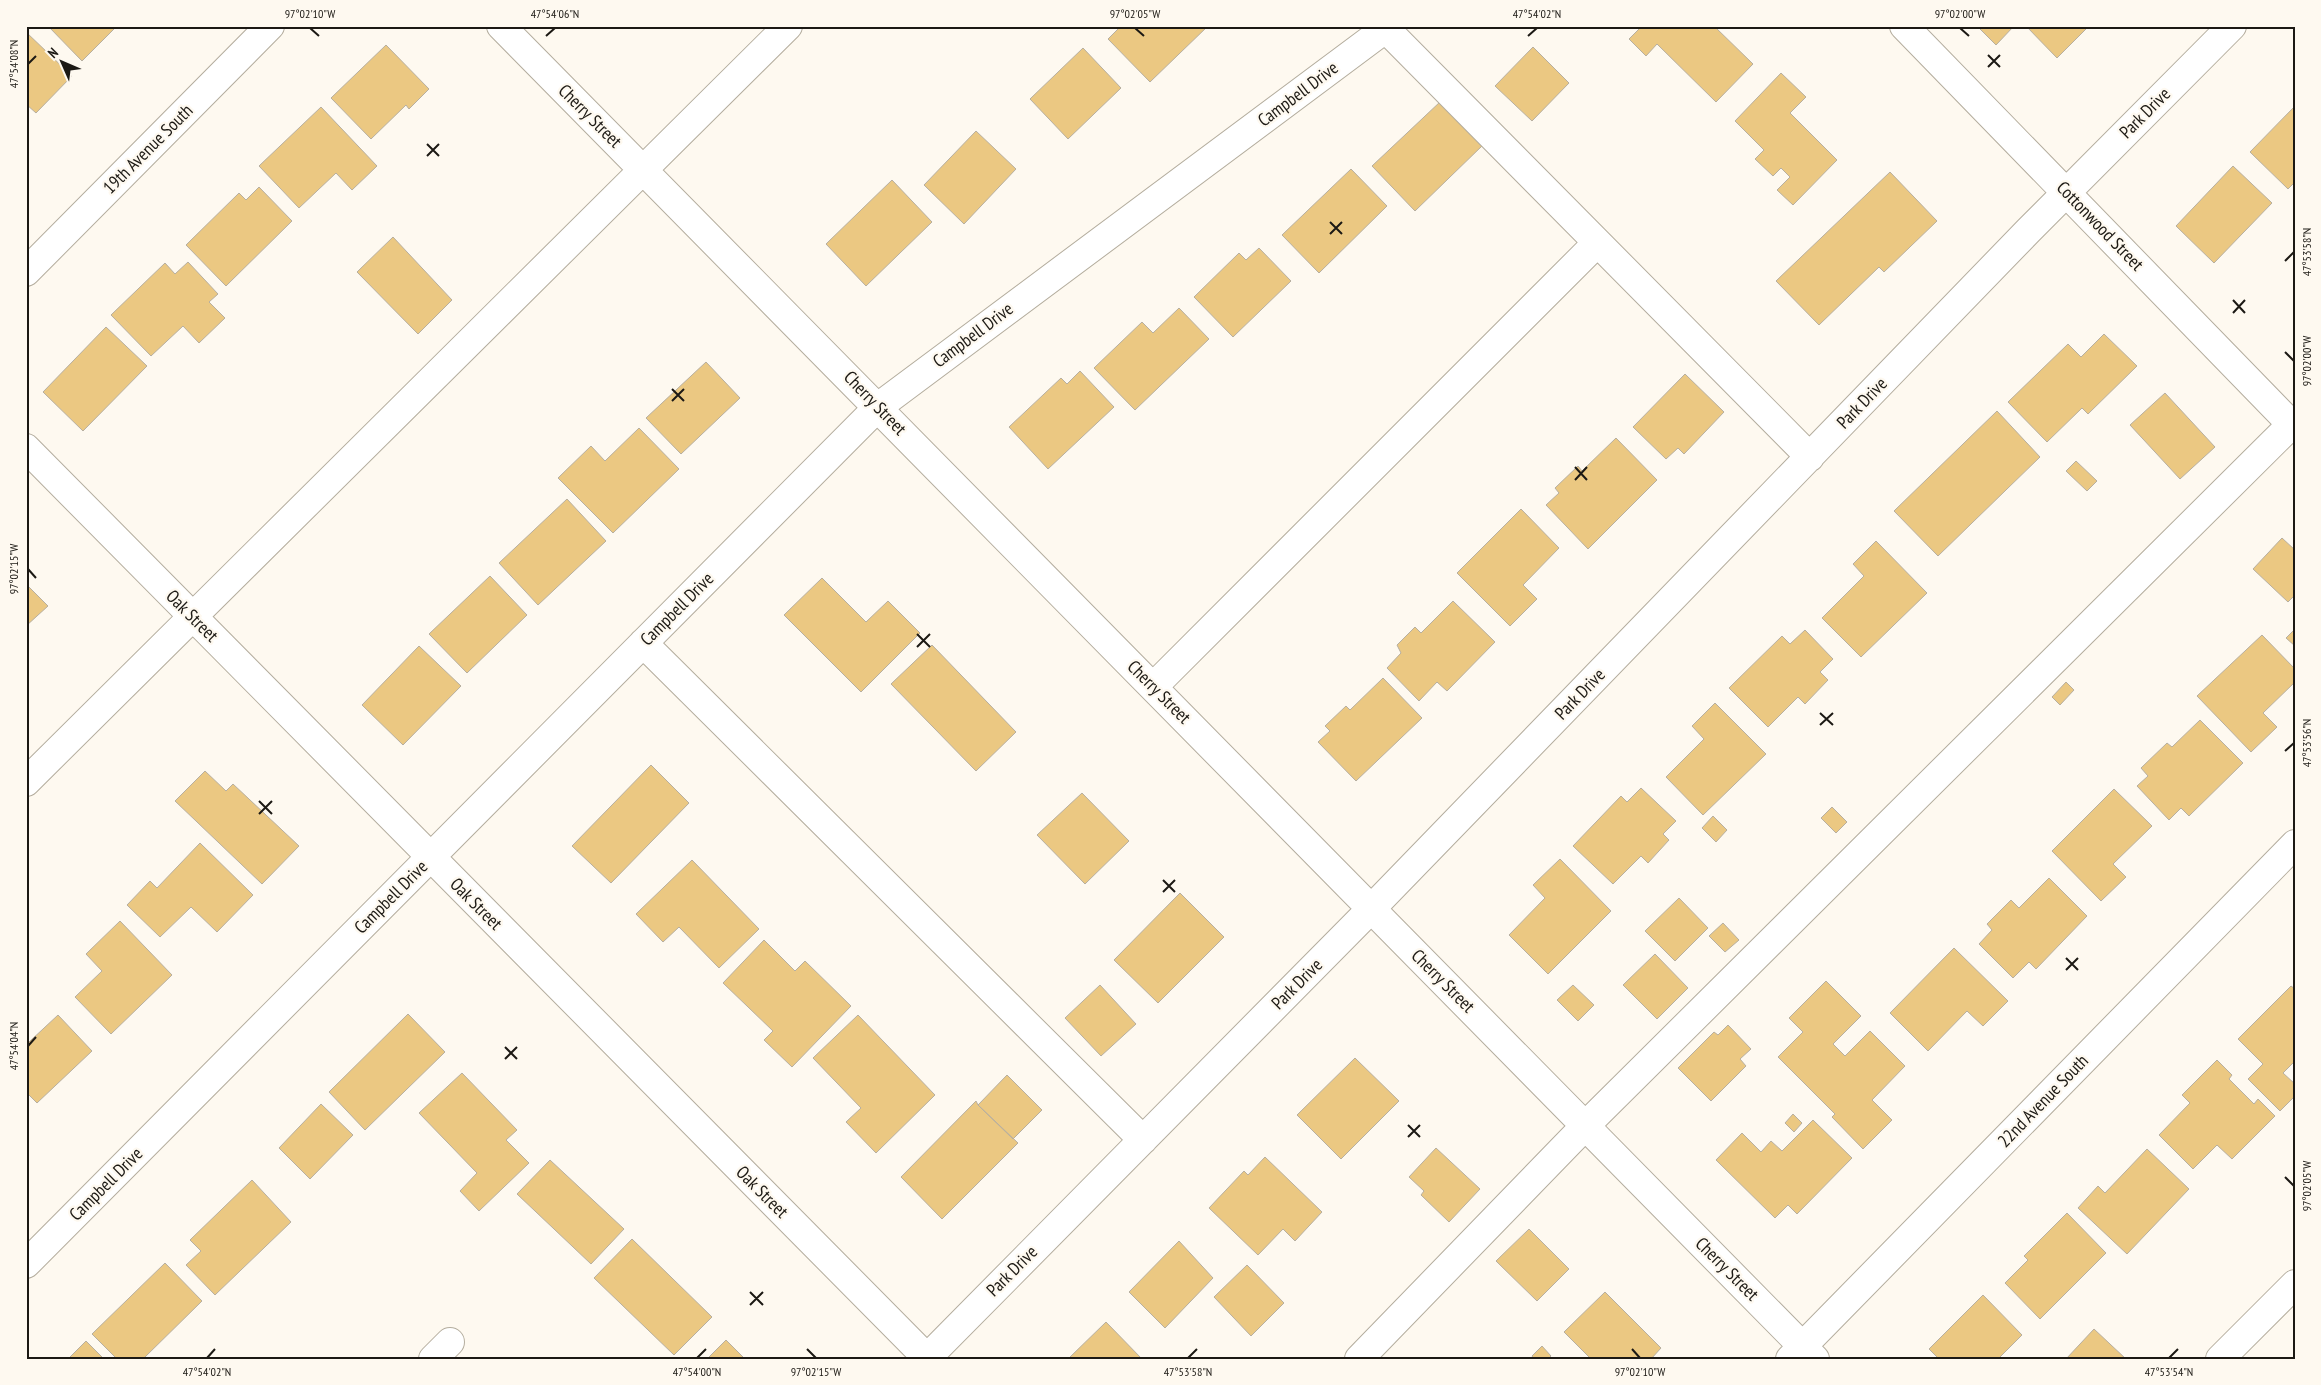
<svg xmlns="http://www.w3.org/2000/svg" width="2321" height="1385" viewBox="0 0 2321 1385" font-family="'PT Sans Narrow',sans-serif">
<style>
.building{fill:#ebc882;stroke:#b7afa0}
.lines{fill:none;stroke-linecap:round;stroke-linejoin:round}
.minor-casing{stroke:#b4ad9e;stroke-width:30}
.minor{stroke:#fff;stroke-width:28}
.ticks{fill:none;stroke:#1c1914;stroke-width:2}
.labels{text-anchor:middle;stroke-width:4.5;stroke-linejoin:round;paint-order:stroke}
.street-label{font-size:18px;fill:#1c1914;stroke:#fef9f0}
.neatline{fill:none;stroke:#1c1914;stroke-width:2}
.ticks-label{font-size:12px;text-anchor:middle;fill:#1c1914}
</style>
<rect width="100%" height="100%" fill="#fef9f0"/>
<!-- building -->
<path class="building" d="M48 26H117L82 61Z
M1121 26H1208L1150 82 1108 39Z
M1642 26H1714L1753 64 1716 102 1657 44 1646 56 1629 39Z
M1977 26H2014L1996 45Z
M2026 26H2089L2057 58Z
M26 32 72 76 36 113 26 104Z
M386 45 429 89 409 109 406 105 371 139 331 98Z
M1533 47 1569 83 1532 121 1495 86Z
M1083 48 1121 88 1068 139 1030 99Z
M1781 73 1806 97 1790 113 1837 160 1793 205 1777 190 1790 177 1781 168 1773 176 1755 159 1764 150 1735 121Z
M1441 101 1483 145 1415 211 1372 166Z
M2295 106V182L2288 189 2250 152Z
M321 107 377 166 352 190 336 173 299 208 259 166Z
M976 131 1016 169 964 224 924 185Z
M2233 166 2272 203 2214 263 2176 226Z
M1351 169 1387 206 1319 273 1282 235Z
M1890 172 1937 221 1884 272 1879 267 1819 325 1776 281Z
M892 180 932 222 866 286 826 244Z
M259 187 292 221 226 286 186 245 239 193 246 200Z
M393 237 452 300 418 334 357 272Z
M1259 248 1291 281 1233 337 1194 297 1239 253 1246 260Z
M188 262 218 294 209 302 225 318 199 343 183 326 151 356 111 315 165 263 175 274Z
M1179 308 1209 339 1135 410 1094 368 1142 322 1153 333Z
M106 327 147 366 83 431 43 392Z
M2104 334 2137 366 2088 414 2082 408 2047 442 2008 402 2068 344 2081 357Z
M706 362 740 398 681 454 646 418Z
M1080 371 1114 407 1048 469 1009 427 1061 378 1067 384Z
M1685 374 1724 412 1684 454 1678 448 1666 459 1633 427Z
M2165 393 2215 447 2180 479 2130 425Z
M1997 411 2040 457 1938 556 1894 511Z
M639 428 679 469 613 533 558 478 591 446 605 461Z
M1616 438 1657 480 1588 549 1546 505 1559 493 1555 488 1578 466 1582 471Z
M2076 461 2097 481 2087 491 2066 471Z
M567 499 606 541 538 605 499 563Z
M1521 509 1559 548 1523 585 1537 599 1510 626 1457 573Z
M2282 538 2295 550V595L2288 602 2253 569Z
M1876 541 1927 593 1861 657 1822 618 1864 576 1853 564Z
M490 576 527 615 467 673 429 634Z
M822 578 866 622 888 601 920 633 861 692 784 615Z
M26 584 48 606 26 626Z
M1453 601 1495 642 1447 691 1437 682 1419 701 1387 668 1401 653 1397 645 1415 627 1421 633Z
M2295 629V646L2286 638Z
M1805 630 1833 659 1820 672 1828 680 1805 704 1798 697 1768 727 1729 688 1782 636 1790 644Z
M2262 635 2295 669V682L2263 713 2277 727 2251 752 2197 696Z
M932 645 1016 732 976 771 891 684Z
M419 646 461 686 403 745 362 705Z
M1383 678 1422 718 1356 781 1318 742 1330 731 1325 726 1346 706 1350 710Z
M2066 682 2074 690 2060 705 2052 697Z
M1715 703 1766 754 1703 815 1666 777 1704 739 1692 726Z
M2200 720 2243 763 2189 816 2181 808 2169 820 2137 786 2148 776 2141 768 2167 743 2172 747Z
M651 765 689 803 611 883 572 846Z
M205 771 226 791 233 784 299 846 262 884 175 801Z
M1641 788 1676 821 1663 834 1669 840 1648 863 1641 856 1613 884 1573 846 1621 796 1627 802Z
M2114 789 2152 826 2113 864 2126 877 2101 901 2052 851Z
M1082 793 1129 841 1085 884 1037 835Z
M1832 807 1847 822 1836 833 1821 818Z
M1713 816 1727 830 1716 842 1702 828Z
M200 843 253 895 217 932 191 907 160 937 127 905 150 881 157 888Z
M1560 859 1611 911 1548 974 1509 935 1545 898 1533 885Z
M692 860 759 929 719 968 679 927 663 942 636 914Z
M2049 878 2087 916 2036 969 2029 962 2013 978 1979 944 1992 930 1987 924 2011 900 2019 908Z
M1180 893 1224 937 1158 1003 1114 960Z
M1679 898 1708 928 1675 961 1645 931Z
M120 921 172 975 111 1034 75 997 102 971 86 954Z
M1723 923 1739 940 1725 952 1709 936Z
M764 940 795 971 805 961 851 1006 792 1067 764 1040 773 1031 723 983Z
M1954 948 2008 1001 1983 1026 1967 1011 1928 1051 1890 1013Z
M1655 954 1688 988 1657 1019 1623 985Z
M1826 981 1861 1016 1833 1044 1845 1056 1870 1031 1905 1066 1872 1100 1892 1120 1863 1149 1832 1117 1835 1114 1778 1057 1803 1032 1789 1018Z
M1100 985 1136 1024 1101 1056 1065 1018Z
M1573 985 1594 1005 1578 1021 1557 1000Z
M2291 986 2295 989V1061L2283 1073 2295 1084V1096L2280 1111 2248 1079 2263 1064 2238 1039Z
M408 1014 445 1052 365 1130 329 1092Z
M58 1015 92 1051 37 1103 26 1092V1038L29 1042Z
M858 1015 935 1095 876 1153 846 1122 861 1108 813 1058Z
M1728 1025 1751 1049 1740 1059 1746 1066 1711 1101 1678 1068 1714 1032 1718 1035Z
M1355 1058 1399 1101 1341 1159 1297 1115Z
M2217 1060 2232 1075 2229 1079 2254 1104 2258 1099 2275 1116 2232 1159 2217 1145 2193 1169 2159 1135 2190 1103 2182 1095Z
M462 1073 517 1130 506 1140 529 1163 479 1211 460 1191 477 1173 419 1113Z
M1007 1075 1042 1110 1013 1139 978 1105Z
M976 1101 978 1105 1018 1143 942 1219 901 1177Z
M321 1104 353 1135 310 1179 279 1148Z
M1793 1114 1802 1123 1794 1132 1785 1123Z
M1813 1120 1852 1158 1797 1214 1788 1205 1775 1218 1716 1160 1742 1133 1761 1152 1771 1141 1782 1151Z
M1436 1148 1480 1189 1449 1222 1421 1195 1424 1191 1409 1177Z
M2147 1149 2189 1189 2127 1254 2078 1208 2098 1186 2105 1193Z
M1265 1157 1322 1212 1295 1241 1283 1229 1258 1255 1209 1208 1244 1171 1248 1175Z
M550 1160 624 1229 591 1264 517 1194Z
M252 1180 291 1222 215 1295 186 1265 201 1251 190 1240Z
M2067 1213 2106 1253 2040 1319 2005 1283 2028 1260 2024 1256Z
M1529 1229 1569 1269 1537 1301 1496 1261Z
M632 1239 712 1317 674 1355 594 1278Z
M1179 1241 1213 1278 1165 1328 1129 1292Z
M165 1263 202 1301 143 1359H117L92 1334Z
M1247 1265 1284 1303 1251 1336 1214 1297Z
M1605 1292 1661 1348 1651 1359H1591L1564 1332Z
M1983 1295 2022 1335 1998 1359H1939L1929 1349Z
M1106 1322 1142 1359H1068Z
M2094 1329 2126 1359H2066Z
M726 1340 745 1359H707Z
M86 1341 104 1359H68Z
M1542 1346 1551 1356 1548 1359H1534L1532 1356Z"/>
<g class="lines">
<!-- minor casing -->
<g class="minor-casing">
<path id="minor" d="M501 26 1815 1359
M1383 26 1810 457
M1904 26 2295 428
M26 272 270 26
M26 448 928 1359
M643 643 1143 1140
M1154 686 1597 243
M26 782 788 26
M26 1264 878 407 1389 26
M433 1359 450 1342
M926 1359 1372 908 2029 230 2232 26
M1359 1359 1586 1125 2295 421
M1790 1359 2295 844
M2220 1359 2295 1284"/>
</g>
<!-- minor -->
<use href="#minor" class="minor"/>
</g>
<!-- ticks -->
<path class="ticks" d="M310 28 319 36M1135 28 1144 36M1960 28 1969 36M546 36 555 28M1528 36 1537 28M1988 55 2000 67M28 64 36 56M1988 67 2000 55M427 144 439 156M427 156 439 144M1330 222 1342 234M1330 234 1342 222M2285 261 2294 252M2233 300 2245 313M2233 313 2245 300M2285 352 2294 361M672 389 684 401M672 401 684 389M1575 467 1587 480M1575 480 1587 467M28 569 36 578M917 634 930 647M917 647 930 634M1820 713 1833 725M1820 725 1833 713M2285 751 2294 743M259 801 272 814M259 814 272 801M1163 880 1175 892M1163 892 1175 880M2066 958 2078 970M2066 970 2078 958M28 1046 36 1037M505 1047 517 1059M505 1059 517 1047M1408 1125 1420 1137M1408 1137 1420 1125M2285 1177 2294 1186M750 1292 763 1305M750 1305 763 1292M807 1349 816 1358M1632 1349 1640 1358M207 1358 215 1349M697 1358 706 1349M1188 1358 1197 1349M2169 1358 2178 1349"/>
<g class="labels">
<!-- street labels -->
<g class="street-label">
<text transform="translate(1298 94) rotate(-37)" y="6">Campbell Drive</text>
<text transform="translate(2145 113) rotate(-45)" y="6">Park Drive</text>
<text transform="translate(590 116) rotate(45)" y="6">Cherry Street</text>
<text transform="translate(148 149) rotate(-45)" y="6">19th Avenue South</text>
<text transform="translate(2100 226) rotate(46)" y="6">Cottonwood Street</text>
<text transform="translate(973 335) rotate(-37)" y="6">Campbell Drive</text>
<text transform="translate(875 403) rotate(46)" y="6">Cherry Street</text>
<text transform="translate(1862 403) rotate(-46)" y="6">Park Drive</text>
<text transform="translate(677 609) rotate(-45)" y="6">Campbell Drive</text>
<text transform="translate(192 616) rotate(45)" y="6">Oak Street</text>
<text transform="translate(1159 692) rotate(45)" y="6">Cherry Street</text>
<text transform="translate(1580 694) rotate(-46)" y="6">Park Drive</text>
<text transform="translate(391 897) rotate(-45)" y="6">Campbell Drive</text>
<text transform="translate(476 904) rotate(45)" y="6">Oak Street</text>
<text transform="translate(1443 981) rotate(45)" y="6">Cherry Street</text>
<text transform="translate(1297 984) rotate(-45)" y="6">Park Drive</text>
<text transform="translate(2043 1101) rotate(-46)" y="6">22nd Avenue South</text>
<text transform="translate(106 1184) rotate(-45)" y="6">Campbell Drive</text>
<text transform="translate(762 1192) rotate(45)" y="6">Oak Street</text>
<text transform="translate(1727 1269) rotate(45)" y="6">Cherry Street</text>
<text transform="translate(1012 1271) rotate(-45)" y="6">Park Drive</text>
</g>
</g>
<!-- border -->
<rect width="2321" height="1385" fill="none" stroke="#fef9f0" stroke-width="55"/>
<!-- north arrow -->
<g transform="translate(62 62) rotate(315)" stroke="#fef9f0" stroke-width="4" paint-order="stroke">
<path d="M0-4L9 19L0 12L-9 19Z" fill="#1c1914"/>
<text y="-8" font-size="14" font-weight="bold" text-anchor="middle" fill="#1c1914">N</text>
</g>
<rect x="28" y="28" width="2266" height="1330" class="neatline"/>
<g class="ticks-label">
<text x="310" y="18">97°02'10"W</text>
<text x="555" y="18">47°54'06"N</text>
<text x="1135" y="18">97°02'05"W</text>
<text x="1537" y="18">47°54'02"N</text>
<text x="1960" y="18">97°02'00"W</text>
<text transform="translate(14 64) rotate(-90)" y="4">47°54'08"N</text>
<text transform="translate(2307 252) rotate(-90)" y="4">47°53'58"N</text>
<text transform="translate(2307 361) rotate(-90)" y="4">97°02'00"W</text>
<text transform="translate(14 569) rotate(-90)" y="4">97°02'15"W</text>
<text transform="translate(2307 743) rotate(-90)" y="4">47°53'56"N</text>
<text transform="translate(14 1046) rotate(-90)" y="4">47°54'04"N</text>
<text transform="translate(2307 1186) rotate(-90)" y="4">97°02'05"W</text>
<text x="207" y="1376">47°54'02"N</text>
<text x="697" y="1376">47°54'00"N</text>
<text x="816" y="1376">97°02'15"W</text>
<text x="1188" y="1376">47°53'58"N</text>
<text x="1640" y="1376">97°02'10"W</text>
<text x="2169" y="1376">47°53'54"N</text>
</g>
</svg>
